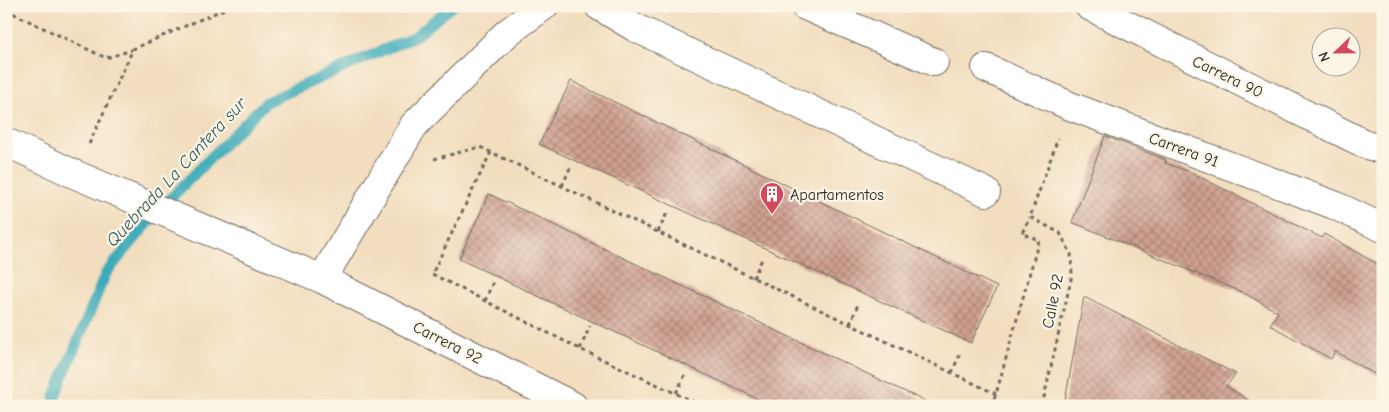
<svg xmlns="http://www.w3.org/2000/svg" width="1389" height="412" viewBox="0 0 1389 412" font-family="'Comic Neue',sans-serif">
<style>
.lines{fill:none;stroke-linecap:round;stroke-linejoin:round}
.stream{stroke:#3baab9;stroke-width:11}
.building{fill:url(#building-cross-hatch)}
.minor-casing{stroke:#71695e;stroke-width:30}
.path{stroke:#71695e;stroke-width:3;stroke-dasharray:4 4;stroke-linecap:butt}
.minor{stroke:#fff;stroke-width:28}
.labels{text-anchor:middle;stroke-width:4.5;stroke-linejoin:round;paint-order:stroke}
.street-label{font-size:16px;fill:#2b2b2b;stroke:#fcf5e5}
.poi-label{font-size:16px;fill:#2b2b2b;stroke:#fcf5e5;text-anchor:start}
.water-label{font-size:18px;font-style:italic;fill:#315e64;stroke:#fcf5e5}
</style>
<defs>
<pattern id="building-cross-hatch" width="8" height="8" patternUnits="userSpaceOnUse" patternTransform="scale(1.25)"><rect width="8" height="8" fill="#d0a191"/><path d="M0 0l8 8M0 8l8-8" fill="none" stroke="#a98377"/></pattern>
</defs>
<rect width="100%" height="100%" fill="#fcf5e5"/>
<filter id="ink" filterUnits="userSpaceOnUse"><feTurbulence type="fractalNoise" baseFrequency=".02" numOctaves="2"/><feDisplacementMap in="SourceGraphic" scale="10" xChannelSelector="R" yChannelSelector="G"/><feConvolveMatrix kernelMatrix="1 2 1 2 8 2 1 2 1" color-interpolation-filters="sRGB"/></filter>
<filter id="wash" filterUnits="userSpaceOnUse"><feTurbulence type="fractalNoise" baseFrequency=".0096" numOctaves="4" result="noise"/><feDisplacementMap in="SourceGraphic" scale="20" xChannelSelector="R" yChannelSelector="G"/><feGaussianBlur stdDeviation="1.12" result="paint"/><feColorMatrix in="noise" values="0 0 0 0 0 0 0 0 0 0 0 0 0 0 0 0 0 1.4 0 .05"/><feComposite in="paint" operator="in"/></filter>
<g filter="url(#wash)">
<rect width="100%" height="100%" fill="#f2ddbe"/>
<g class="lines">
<!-- stream -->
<path class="stream" d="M56 406 55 396 106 273 160 209 266 102 415 36 452 6"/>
</g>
<g id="blocks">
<!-- building -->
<path class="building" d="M571 81 997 287 971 343 539 144Z
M1105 136 1166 160 1165 163 1188 171 1322 238 1324 234 1383 267V379L1335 351 1331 359 1270 325 1278 312 1242 292 1072 222Z
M489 194 935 406H773L459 259Z
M1084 297 1236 374 1226 386 1257 406H1064Z"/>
</g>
</g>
<g filter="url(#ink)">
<use href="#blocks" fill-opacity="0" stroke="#71695e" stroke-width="1"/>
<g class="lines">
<!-- minor casing -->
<g class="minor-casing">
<path id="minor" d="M599 6 636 28 986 192
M805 6 934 62
M1089 6 1367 145 1383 150
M986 68 1070 106 1334 205 1383 228
M6 142 74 174 322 279 573 406
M322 279 414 125 507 33 544 6"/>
</g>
<!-- path -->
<path class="path" d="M216 6V13
M6 10 106 58 132 50
M89 144 133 49 231 6
M491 152 432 274 580 349 703 406
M434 159 480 147 996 394
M562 186 571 166
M658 232 667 213
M753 278 763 257
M485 301 493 282
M850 324 859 302
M580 349 590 326
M952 373 960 353
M676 393 686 373
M991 406 996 394 1039 240 1022 233 1030 217
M1042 406 1072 275 1071 254 1060 233 1030 217 1058 138"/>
<!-- minor -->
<use href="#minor" class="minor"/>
</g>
</g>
<!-- icons -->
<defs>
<g id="building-pin" transform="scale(1.25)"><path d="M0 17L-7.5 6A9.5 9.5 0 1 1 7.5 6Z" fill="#d1495b" stroke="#fcf5e5"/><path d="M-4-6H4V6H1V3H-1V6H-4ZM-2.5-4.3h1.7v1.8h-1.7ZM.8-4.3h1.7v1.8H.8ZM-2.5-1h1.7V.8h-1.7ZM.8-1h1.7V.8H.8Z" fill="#fff"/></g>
</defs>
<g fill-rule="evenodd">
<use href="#building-pin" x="772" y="194"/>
</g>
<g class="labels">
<!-- street labels -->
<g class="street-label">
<text transform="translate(1228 76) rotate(26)" y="6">Carrera 90</text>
<text transform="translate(1184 149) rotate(20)" y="6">Carrera 91</text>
<text transform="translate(1052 301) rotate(-79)" y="6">Calle 92</text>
<text transform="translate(448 342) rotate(27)" y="6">Carrera 92</text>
</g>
<!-- poi labels -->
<g class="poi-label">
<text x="790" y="200">Apartamentos</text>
</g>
<!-- water labels -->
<g class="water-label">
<text transform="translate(176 172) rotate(-47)" y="6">Quebrada La Cantera sur</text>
</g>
</g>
<!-- margin -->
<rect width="1389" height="412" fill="none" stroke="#fcf5e5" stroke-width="25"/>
<!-- north arrow -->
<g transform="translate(1336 52) rotate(248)"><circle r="24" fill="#fcf5e5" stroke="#a8a49b"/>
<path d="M0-4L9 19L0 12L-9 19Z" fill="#d1495b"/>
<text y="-8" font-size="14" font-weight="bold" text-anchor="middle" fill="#2b2b2b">N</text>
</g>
</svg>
